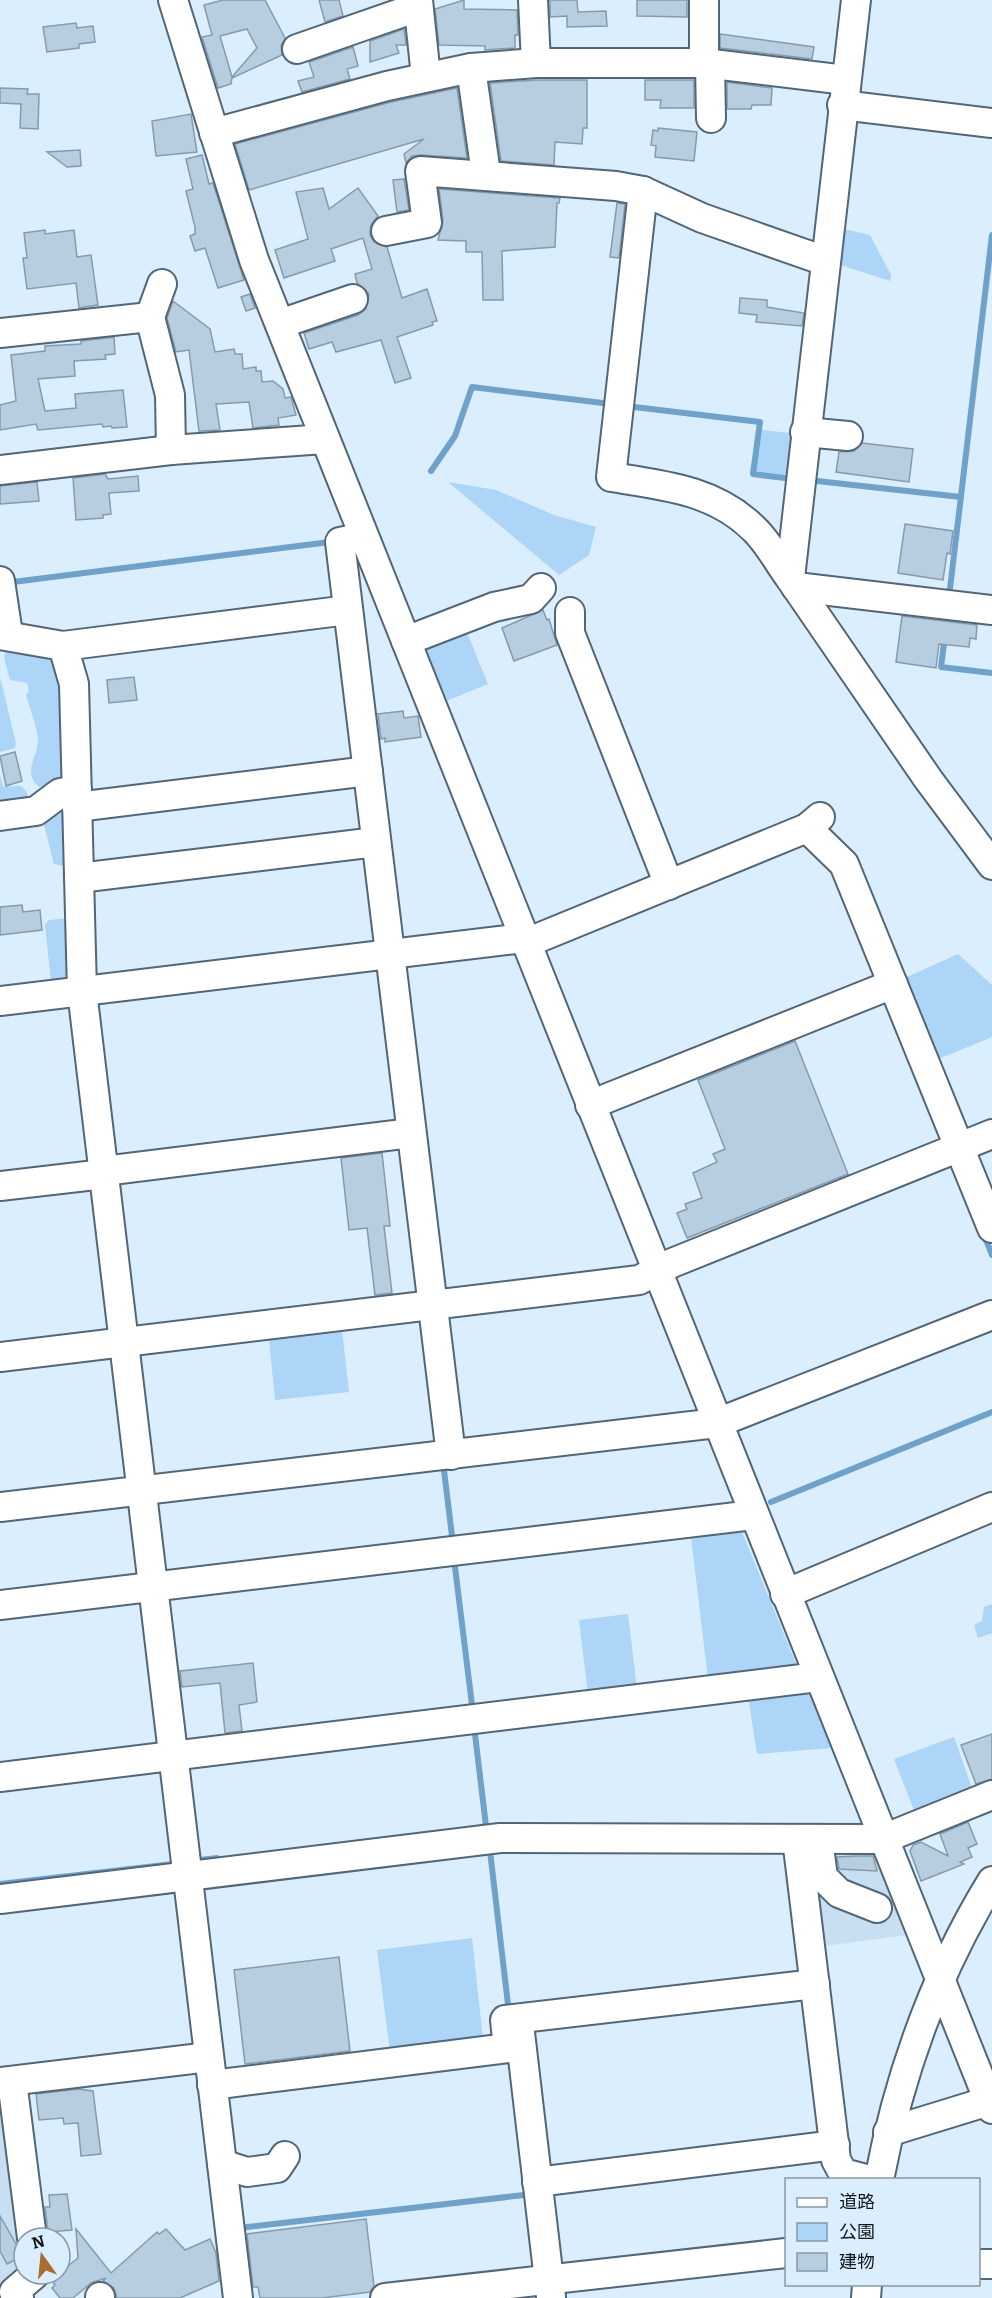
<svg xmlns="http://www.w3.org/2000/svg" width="992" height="2298" viewBox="0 0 992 2298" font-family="Bitter,'Noto Sans JP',serif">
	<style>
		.built { fill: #c8dff2 }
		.green { fill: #add5f7 }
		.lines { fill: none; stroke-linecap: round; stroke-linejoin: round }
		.stream { stroke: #6fa2cb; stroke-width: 6 }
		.building { fill: #b7cee0; stroke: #859bac; stroke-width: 1.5; fill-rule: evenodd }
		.minor-casing { stroke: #526677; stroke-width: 32 }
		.minor { stroke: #fff; stroke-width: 28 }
	</style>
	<rect width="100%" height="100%" fill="#dbeefd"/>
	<g class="built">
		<polygon points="806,1850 871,1850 876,1853 907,1935 818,1947"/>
		<polygon points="0,2098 24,2238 24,2274 12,2298 0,2298"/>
	</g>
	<g class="green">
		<polygon points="835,227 870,235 891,275 890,281 831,262"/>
		<polygon points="762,430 800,434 795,476 756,471"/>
		<polygon points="448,482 496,490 554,515 596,527 589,555 559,575"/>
		<polygon points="464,625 488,684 444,702 423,649"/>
		<path d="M6 651 58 652 69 768C60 780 54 784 39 787 21 771 39 757 38 738 36 724 30 709 26 695L29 691 27 683 10 680 4 657Z"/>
		<polygon points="0,677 16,743 15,748 0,752"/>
		<polygon points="0,775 3,787 21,786 26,791 31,805 0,813"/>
		<polygon points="69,800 66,867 54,864 41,814"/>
		<polygon points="68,918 72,972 65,981 51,982 45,925 49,920"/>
		<polygon points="958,954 992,985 992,1037 931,1062 898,981"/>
		<polygon points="341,1321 349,1392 275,1400 268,1330"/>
		<polygon points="738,1522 799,1671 709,1688 690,1528"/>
		<polygon points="992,1604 992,1633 978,1638 974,1625 982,1621 984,1607"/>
		<polygon points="628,1614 638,1697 589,1703 579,1620"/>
		<polygon points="809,1685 833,1748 757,1754 747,1690"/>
		<polygon points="954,1737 973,1791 915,1813 894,1759"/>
		<polygon points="472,1938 484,2048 391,2060 377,1950"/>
	</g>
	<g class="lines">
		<g class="stream">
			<polyline points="626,406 760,422 753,474 793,479"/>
			<polyline points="431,471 455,436 472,387 611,404"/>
			<polyline points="808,480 961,497"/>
			<polyline points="13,582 330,542 331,546"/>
			<polyline points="949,597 992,235"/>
			<polyline points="948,612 941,667 992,673"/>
			<polyline points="984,1235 992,1255"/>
			<polyline points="443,1462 453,1544"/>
			<polyline points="771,1502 992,1412"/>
			<polyline points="454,1559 473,1713"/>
			<polyline points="474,1726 486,1826 481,1827"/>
			<polyline points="490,1851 509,2013"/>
			<polyline points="200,1860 217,1858"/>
			<polyline points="0,1884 173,1864"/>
			<polyline points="238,2228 524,2195"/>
		</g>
	</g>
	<g class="building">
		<path d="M223 0H265L285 38 281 46 282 55 232 78 231 84 218 88 202 37 212 35 204 5ZM247 29 257 48 232 77 220 36Z"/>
		<polygon points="319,0 339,0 343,16 325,22"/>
		<polygon points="464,0 464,9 517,10 518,35 515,35 515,48 485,50 485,46 439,45 435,9"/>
		<polygon points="550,0 577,0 578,12 606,11 607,26 567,27 567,16 550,17"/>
		<polygon points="637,0 687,0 687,17 637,16"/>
		<polygon points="76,23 77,28 93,26 95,42 79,44 79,48 47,52 43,27"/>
		<polygon points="404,29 406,45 396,45 399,53 370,62 370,41"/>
		<polygon points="720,34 814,47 812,59 720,48"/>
		<polygon points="353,47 358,66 347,69 350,79 302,92 298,81 314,77 309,62"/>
		<polygon points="537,80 587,80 587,128 583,128 582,144 555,142 554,165 501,161 490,83"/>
		<polygon points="645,80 694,80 694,108 660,108 661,100 645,100"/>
		<polygon points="727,82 772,88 771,105 752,105 751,109 727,109"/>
		<polygon points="0,88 28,89 27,94 39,94 38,129 20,128 21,104 0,103"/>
		<polygon points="457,88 467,158 421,155 412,156 406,163 404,154 424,139 249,190 235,144 391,102"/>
		<polygon points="191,114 197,152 156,156 152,121"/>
		<polygon points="658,128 697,132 694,161 655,157 656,146 651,145 653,130 658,131"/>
		<polygon points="80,150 81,166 67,167 47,152"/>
		<polygon points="202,155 209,184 213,183 244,280 218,288 205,248 195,251 190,236 195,234 195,227 186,191 193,189 186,159"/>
		<polygon points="404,179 409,210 397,212 393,180"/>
		<polygon points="323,188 329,209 358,188 378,216 371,225 370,235 374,242 387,247 402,298 427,289 437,321 432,322 433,325 397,337 411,378 395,383 381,340 336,352 332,342 309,349 304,333 358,315 366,309 369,294 357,283 355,274 372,269 363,238 331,249 335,261 284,278 275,250 308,239 296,192"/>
		<polygon points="439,189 560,198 559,203 557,203 555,247 502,251 503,300 483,300 482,252 466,252 466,241 438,240 443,221"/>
		<polygon points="617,203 625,204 619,258 610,257"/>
		<polygon points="45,230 45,234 74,230 77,257 91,255 98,305 79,308 76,283 27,289 23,258 27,258 24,233"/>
		<polygon points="250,294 255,308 246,311 241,297"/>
		<polygon points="740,298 767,300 767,307 804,313 802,326 756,322 757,315 739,313"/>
		<polygon points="173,301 210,329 215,352 234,349 235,354 242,354 243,369 256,367 256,371 261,371 262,382 273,381 283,389 285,398 291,397 296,415 278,418 279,425 253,428 249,402 216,404 220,430 199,431 189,350 176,352 167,318"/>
		<polygon points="114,337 115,354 105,355 106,359 74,361 75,376 38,379 45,411 76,408 75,394 123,390 127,427 112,428 111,426 103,427 102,424 38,430 36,424 0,430 0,405 16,401 11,355 45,351 45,346 81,344 81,341"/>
		<polygon points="862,443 913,449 909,482 836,472 839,452 854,451"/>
		<polygon points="105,474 108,479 138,476 139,491 109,493 111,514 103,515 103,518 76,520 73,478"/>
		<polygon points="37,482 39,501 0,504 0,486"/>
		<polygon points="905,524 953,531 950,554 947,553 943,580 898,573"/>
		<polygon points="543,610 547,620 549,619 557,645 514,661 502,628"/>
		<polygon points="902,616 977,625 976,639 970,638 969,647 939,644 936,668 896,662"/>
		<polygon points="134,677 137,700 109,703 107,680"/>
		<polygon points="403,711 404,718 418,716 421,737 385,742 385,738 381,739 378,714"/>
		<polygon points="15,752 22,781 6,786 0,756"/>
		<polygon points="22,905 23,912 40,910 42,930 0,935 0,907"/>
		<polygon points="795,1041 848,1174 687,1238 677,1213 687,1209 685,1204 702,1198 693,1173 717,1162 713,1154 725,1149 698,1080"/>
		<polygon points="382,1153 390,1226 384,1226 392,1293 375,1295 367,1228 349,1230 341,1158"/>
		<polygon points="253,1663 257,1702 239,1705 242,1731 225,1733 220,1683 182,1687 180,1671"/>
		<polygon points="992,1734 992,1779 976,1784 961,1745"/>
		<polygon points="968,1822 977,1844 968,1848 972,1857 960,1862 964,1864 921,1881 910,1851 913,1845 921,1842 948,1856 940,1834"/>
		<polygon points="856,1856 873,1856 877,1871 839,1869 837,1857"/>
		<polygon points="339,1957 350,2051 245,2064 234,1970"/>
		<polygon points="79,2089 93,2091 101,2154 81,2156 78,2123 64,2124 63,2118 39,2120 36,2094"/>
		<polygon points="67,2194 72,2230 48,2232 45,2207 50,2207 49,2195"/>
		<polygon points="0,2216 23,2256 7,2264 0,2251"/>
		<polygon points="366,2219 374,2286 370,2292 322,2298 260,2298 258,2287 253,2287 247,2234"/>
		<polygon points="76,2229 111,2273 157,2232 159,2234 166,2229 185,2250 210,2239 216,2253 219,2281 180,2298 117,2298 114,2288 103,2281 106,2278 91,2283 73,2298 60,2298 52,2288 55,2285 51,2279 78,2258"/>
	</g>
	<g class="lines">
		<g class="minor-casing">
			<g id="minor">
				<polyline points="173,0 254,260 992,2109"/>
				<polyline points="418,0 426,77"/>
				<polyline points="533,0 536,63"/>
				<polyline points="856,0 790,578 928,779 992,865"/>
				<polyline points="297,49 418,7"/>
				<polyline points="704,63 704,0"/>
				<polyline points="710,64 711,118"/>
				<polyline points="471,68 486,174"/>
				<polyline points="842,105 992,123"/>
				<polyline points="214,133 387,86 471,68 536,63 704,63 846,80"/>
				<path d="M643 191 611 477C663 485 715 490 754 529 768 542 778 562 790 578"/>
				<polyline points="386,231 427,223 420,171 616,186 643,191 702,218 825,261"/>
				<polyline points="150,317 170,395 171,450"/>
				<polyline points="280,324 353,299"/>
				<polyline points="0,333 150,317 162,284"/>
				<polyline points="805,432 848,436"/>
				<polyline points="0,470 171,450 325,439"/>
				<polyline points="364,537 340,542 451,1455"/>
				<polyline points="0,581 8,634"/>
				<polyline points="796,587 992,610"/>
				<polyline points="570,612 570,633 669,885"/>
				<polyline points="0,635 63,646 74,684 82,991 238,2298"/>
				<polyline points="406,641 494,607 531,599 541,588"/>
				<polyline points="63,646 348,610"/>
				<polyline points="77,807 368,771"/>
				<polyline points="0,816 36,811 60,793 77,790"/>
				<polyline points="807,828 844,864 992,1228"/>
				<polyline points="79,878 376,842"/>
				<polyline points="526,943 807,828 820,817"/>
				<polyline points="0,1001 524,938"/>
				<polyline points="590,1105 893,984"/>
				<polyline points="104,1171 411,1133"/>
				<polyline points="0,1186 104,1174"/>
				<polyline points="0,1357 639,1280 672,1263 992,1134"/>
				<polyline points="0,1507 717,1423 992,1315"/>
				<polyline points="785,1594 992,1507"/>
				<polyline points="0,1605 753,1515"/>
				<polyline points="0,1777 818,1677"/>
				<polyline points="797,1839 836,2160 843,2173 870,2180"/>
				<polyline points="818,1839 823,1877 839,1893 877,1908"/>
				<polyline points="0,1899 500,1838 883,1839 992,1795"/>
				<polyline points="519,2024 551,2297"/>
				<polyline points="12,2081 32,2238"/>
				<polyline points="0,2082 209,2057"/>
				<polyline points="212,2085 508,2048 505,2020 815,1984"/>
				<polyline points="888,2132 989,2101"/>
				<polyline points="222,2164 247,2172 277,2168 285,2156"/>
				<path d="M879 2180C899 2075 936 1972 992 1881"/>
				<polyline points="537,2182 835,2145"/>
				<polyline points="978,2264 992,2264"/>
				<polyline points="100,2297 100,2298"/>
				<polyline points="19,2298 14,2292 35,2274"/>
				<polyline points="385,2298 786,2253"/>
				<polyline points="866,2298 867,2284"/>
			</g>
		</g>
		<use href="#minor" class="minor"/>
	</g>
	<rect x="785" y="2178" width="195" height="108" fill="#dbeefd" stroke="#8998a3" stroke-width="1.5"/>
	<rect x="797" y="2198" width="30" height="9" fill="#ffffff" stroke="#8998a3" stroke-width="1.5"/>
	<text x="839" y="2208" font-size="18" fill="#0f171d">道路</text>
	<rect x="797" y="2223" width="30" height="18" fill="#add5f7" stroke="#8998a3" stroke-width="1.5"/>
	<text x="839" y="2238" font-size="18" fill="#0f171d">公園</text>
	<rect x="797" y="2253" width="30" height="18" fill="#b7cee0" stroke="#8998a3" stroke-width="1.5"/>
	<text x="839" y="2268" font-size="18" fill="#0f171d">建物</text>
	<g transform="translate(42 2256) rotate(345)"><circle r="28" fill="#dbeefd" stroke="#8998a3" stroke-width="1.5"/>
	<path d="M0-4.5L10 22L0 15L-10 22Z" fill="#a86c2e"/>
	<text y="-9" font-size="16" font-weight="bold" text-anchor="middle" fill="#0f171d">N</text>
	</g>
</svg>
